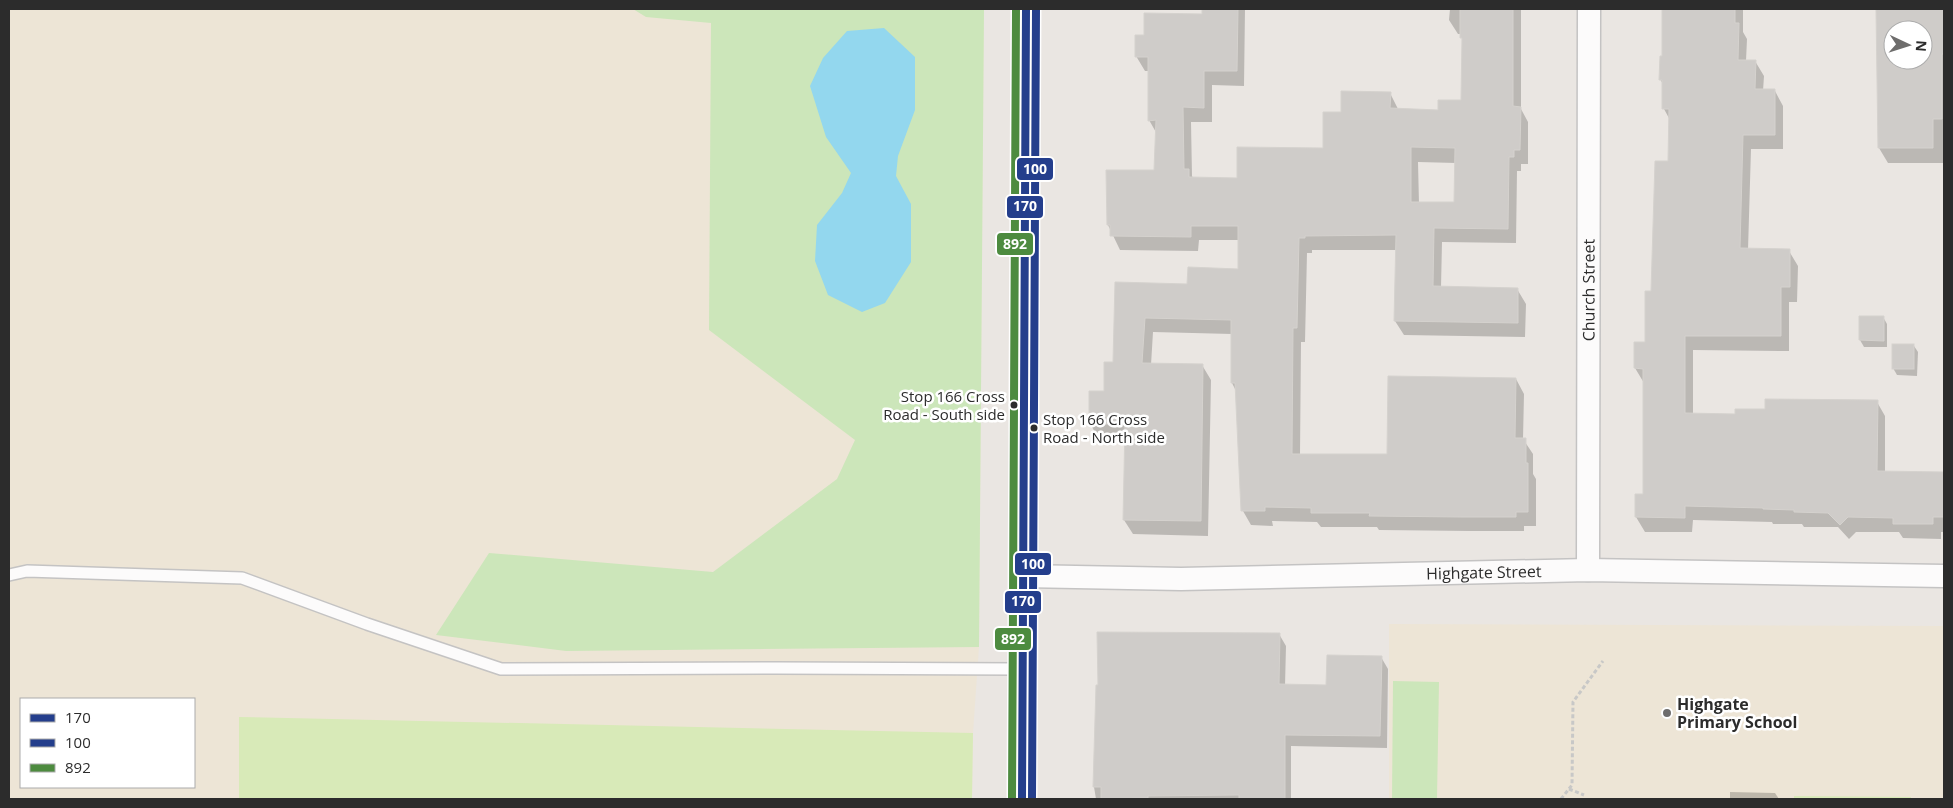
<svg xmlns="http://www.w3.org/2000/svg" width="1953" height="808" viewBox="0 0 1953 808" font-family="'Open Sans',sans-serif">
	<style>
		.education { fill: #ede5d6; fill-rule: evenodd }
		.green { fill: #cce6ba }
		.pitch { fill: #d8eab8 }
		.water { fill: #93d7ee }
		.shadow { fill: #0003; fill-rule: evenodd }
		.building { fill: #cfccc9; stroke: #d5d2ce; fill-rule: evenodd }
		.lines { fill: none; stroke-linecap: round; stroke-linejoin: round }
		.service-casing { stroke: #c4c3c3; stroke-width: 14 }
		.minor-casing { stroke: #c4c3c3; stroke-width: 25 }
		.trunk-casing { stroke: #c6c4c2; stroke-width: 30 }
		.path { stroke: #c8c8c7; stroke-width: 3; stroke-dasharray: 4 2.5; stroke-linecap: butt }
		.service { stroke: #fcfbfb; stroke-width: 11 }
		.minor { stroke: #fcfbfb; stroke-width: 22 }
		.trunk { stroke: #e8e0d4; stroke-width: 28 }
		.bus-1-casing { stroke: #fff; stroke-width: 11 }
		.bus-2-casing { stroke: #fff; stroke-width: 11 }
		.bus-3-casing { stroke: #fff; stroke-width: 11 }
		.bus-1 { stroke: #243e8c; stroke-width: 8 }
		.bus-2 { stroke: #243e8c; stroke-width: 8 }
		.bus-3 { stroke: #4d8b3f; stroke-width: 8 }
		.bus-dot { fill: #2c2c2c; stroke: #fff; stroke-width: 2 }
		.poi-dot { fill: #6e6d6c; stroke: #fff; stroke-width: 2 }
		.labels { text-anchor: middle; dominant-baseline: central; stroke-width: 5; stroke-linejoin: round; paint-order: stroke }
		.bus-label { font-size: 15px; fill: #2c2c2c; stroke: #fff; text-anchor: end }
		.street-label { font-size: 16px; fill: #2c2c2c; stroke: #fff }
		.poi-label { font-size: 16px; font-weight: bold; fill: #2c2c2c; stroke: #fff; text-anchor: start }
		.line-badge { stroke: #fff; stroke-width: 2 }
		.badge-label { font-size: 14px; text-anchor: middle; font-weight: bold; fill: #fff }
	</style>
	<rect width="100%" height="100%" fill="#eae6e2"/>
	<g class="education">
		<path d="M9 9H984L979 647 973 733 972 799H9ZM21 699H194V787H21Z"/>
		<polygon points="1389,624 1944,626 1944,799 1389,799"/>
	</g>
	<g class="green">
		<polygon points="633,9 984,9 979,647 566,651 436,635 489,553 713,572 837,479 855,440 709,330 711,23 646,17"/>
		<polygon points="1393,681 1439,682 1437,799 1392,799"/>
	</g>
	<g class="pitch">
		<polygon points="239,717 973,733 972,799 239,799"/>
		<polygon points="1794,796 1911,797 1911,799 1794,799"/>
	</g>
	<polygon class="water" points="884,28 915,57 915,110 898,156 896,176 911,204 911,262 885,303 862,312 828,295 815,261 817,225 842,193 851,173 826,137 810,86 823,58 847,31"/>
	<g class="shadow">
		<path d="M1203 9H1245L1244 86 1212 85V122H1191L1192 176 1193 178 1239 179 1324 149 1342 114 1390 93 1398 109 1439 111 1463 101V40L1462 34H1458L1449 20 1450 9H1521V109L1528 122V164H1521V171H1517L1516 243 1442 242 1441 288 1517 289 1526 304 1525 337 1404 335 1395 321 1397 250H1312V253H1307L1305 342H1301L1300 455H1388L1516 379 1524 394 1523 439 1533 454V474L1536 479V526H1524V531H1470L1379 530 1377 527H1321L1317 522 1272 521 1273 526 1251 525 1243 511 1236 391 1232 383V334L1153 332 1151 365H1202L1211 380 1208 536 1133 534 1124 520 1126 438H1098L1090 423 1105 393 1114 364 1117 284 1188 285 1239 270V240H1199L1198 251 1120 250 1108 225 1107 171H1156L1157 134 1149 120V71H1145L1136 56 1146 37 1203 15ZM1418 162 1456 163V204H1419Z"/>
		<polygon points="1663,9 1743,9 1743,32 1747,39 1746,61 1755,61 1764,76 1763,91 1775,91 1783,106 1783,149 1751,149 1748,250 1789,251 1798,266 1797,302 1789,302 1789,351 1693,350 1693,414 1736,415 1766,410 1877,402 1885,416 1885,472 1944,473 1944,532 1941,532 1941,539 1903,538 1899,532 1856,532 1849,539 1838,527 1804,527 1802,524 1773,524 1772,522 1693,520 1692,532 1645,532 1636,517 1644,495 1644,383 1635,368 1646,343 1669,162 1670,120 1664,109 1664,86 1660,79 1663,57"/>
		<path d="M1878 9H1944V163H1888L1879 148ZM1893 30H1923V60H1893Z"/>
		<polygon points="1860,317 1883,317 1887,324 1887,347 1864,347 1860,340"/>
		<polygon points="1914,346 1918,352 1917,376 1897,375 1893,368"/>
		<polygon points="1279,634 1286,646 1285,686 1327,687 1381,657 1388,669 1387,748 1291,746 1291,799 1096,799 1094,787"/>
		<polygon points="1730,792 1775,793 1779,799 1730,799"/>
	</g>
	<g class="building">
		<path d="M1202 9H1238L1237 71H1204V108L1183 107 1184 169H1189V177L1237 178V147L1323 148V112H1341V91L1391 92 1390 108 1438 110V100H1461L1462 38H1460V9H1513V106L1521 107 1520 150H1514V157H1509L1508 229 1434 228 1433 286 1518 288V323L1394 321 1396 235 1305 236V238H1299L1297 328H1293L1292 454H1387L1388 376 1516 378 1515 438H1526V463H1528V512H1516V517H1461L1369 516 1370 513H1311V508L1265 507V511H1241L1235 383H1231V320L1145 318 1142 363 1203 364 1201 521 1123 520 1125 424H1089V391H1104V362H1113L1115 282 1187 284 1188 267 1238 269V226H1191V237L1110 236V225H1107L1106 170H1154L1156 120 1148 121V57H1135V35H1144V13L1202 14ZM1411 147 1455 148 1454 202H1411Z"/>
		<polygon points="1662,9 1735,9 1735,23 1739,23 1738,60 1756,60 1755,89 1775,89 1775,135 1743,135 1740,248 1790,249 1790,287 1781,287 1781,336 1685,336 1685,413 1735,414 1735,409 1765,409 1765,399 1878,400 1877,471 1944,472 1944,517 1933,517 1933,524 1893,524 1893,518 1848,517 1840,525 1828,513 1794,512 1794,510 1763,509 1763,508 1685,506 1685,518 1635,517 1635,494 1643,494 1643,369 1634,368 1634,342 1645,342 1645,291 1651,291 1655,161 1668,161 1669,109 1662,109 1662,80 1659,80 1660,56 1662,56"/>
		<path d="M1876 9H1944V54H1942V119H1933V148H1878ZM1893 30H1923V60H1893Z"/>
		<polygon points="1859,316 1884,316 1884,341 1859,340"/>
		<rect x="1892" y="344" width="22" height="25"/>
		<polygon points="1097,632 1280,633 1279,684 1326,685 1327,655 1382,656 1380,736 1285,735 1285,799 1239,799 1239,795 1148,796 1148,798 1101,799 1101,787 1093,787 1096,685 1098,685"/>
	</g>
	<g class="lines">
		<g class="service-casing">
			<polyline id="service" points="9,575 27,571 242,578 367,624 501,669 777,668 1023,669"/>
		</g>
		<g class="minor-casing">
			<g id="minor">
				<path id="s1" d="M1588 570 1589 9"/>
				<path id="s2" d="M1023 576 1181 579 1588 570 1944 576"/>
			</g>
		</g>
		<g class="trunk-casing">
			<polyline id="trunk" points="1022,799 1026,9"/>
		</g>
		<g class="path">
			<polyline points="1569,789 1584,795"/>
			<polyline points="1561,799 1572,785 1573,702 1603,661"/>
		</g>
		<use href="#service" class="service"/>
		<use href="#minor" class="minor"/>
		<use href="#trunk" class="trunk"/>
		<g class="bus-1-casing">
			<polyline id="bus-1" points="1022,799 1026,9"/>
		</g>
		<g class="bus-2-casing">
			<polyline id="bus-2" points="1032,799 1036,9"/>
		</g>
		<g class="bus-3-casing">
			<polyline id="bus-3" points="1012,799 1016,9"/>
		</g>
		<use href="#bus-1" class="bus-1"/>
		<use href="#bus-2" class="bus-2"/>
		<use href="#bus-3" class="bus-3"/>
	</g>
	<g class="bus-dot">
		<circle cx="1014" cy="405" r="4.5"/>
		<circle cx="1034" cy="428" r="4.5"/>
	</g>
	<circle class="poi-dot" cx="1667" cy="713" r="5"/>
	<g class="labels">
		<g class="bus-label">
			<text x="1005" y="396">Stop 166 Cross<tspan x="1005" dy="18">Road - South side</tspan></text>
			<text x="1043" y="419" text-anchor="start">Stop 166 Cross<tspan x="1043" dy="18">Road - North side</tspan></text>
		</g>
		<g class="street-label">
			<text stroke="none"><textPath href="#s1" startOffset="280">Church Street</textPath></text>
			<text stroke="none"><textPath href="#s2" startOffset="461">Highgate Street</textPath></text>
		</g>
		<g class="poi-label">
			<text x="1677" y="704">Highgate<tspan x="1677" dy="18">Primary School</tspan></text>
		</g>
	</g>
	<g class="line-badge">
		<rect x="1016" y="157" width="38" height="24" rx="5" fill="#243e8c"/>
		<rect x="1006" y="195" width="38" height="24" rx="5" fill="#243e8c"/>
		<rect x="996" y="232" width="38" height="24" rx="5" fill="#4d8b3f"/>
		<rect x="1014" y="552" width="38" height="24" rx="5" fill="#243e8c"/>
		<rect x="1004" y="590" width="38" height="24" rx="5" fill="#243e8c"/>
		<rect x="994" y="627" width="38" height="24" rx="5" fill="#4d8b3f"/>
	</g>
	<g class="badge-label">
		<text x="1035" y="174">100</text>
		<text x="1025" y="211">170</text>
		<text x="1015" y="249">892</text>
		<text x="1033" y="569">100</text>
		<text x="1023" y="606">170</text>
		<text x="1013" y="644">892</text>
	</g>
	<rect width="1953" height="808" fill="none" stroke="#2c2c2c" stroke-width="20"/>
	<rect x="20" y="698" width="175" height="90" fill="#ffffff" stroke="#ababab"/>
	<rect x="30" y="714" width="25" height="8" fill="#243e8c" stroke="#ababab"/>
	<text x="65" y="723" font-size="15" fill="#2c2c2c">170</text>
	<rect x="30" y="739" width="25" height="8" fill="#243e8c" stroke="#ababab"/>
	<text x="65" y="748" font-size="15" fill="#2c2c2c">100</text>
	<rect x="30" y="764" width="25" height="8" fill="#4d8b3f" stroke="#ababab"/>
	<text x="65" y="773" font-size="15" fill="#2c2c2c">892</text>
	<g transform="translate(1908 45) rotate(94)"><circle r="24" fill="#ffffff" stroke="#ababab"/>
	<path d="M0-4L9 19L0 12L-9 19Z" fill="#6e6d6c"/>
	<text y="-8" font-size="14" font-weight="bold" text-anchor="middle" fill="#2c2c2c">N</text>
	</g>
</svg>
